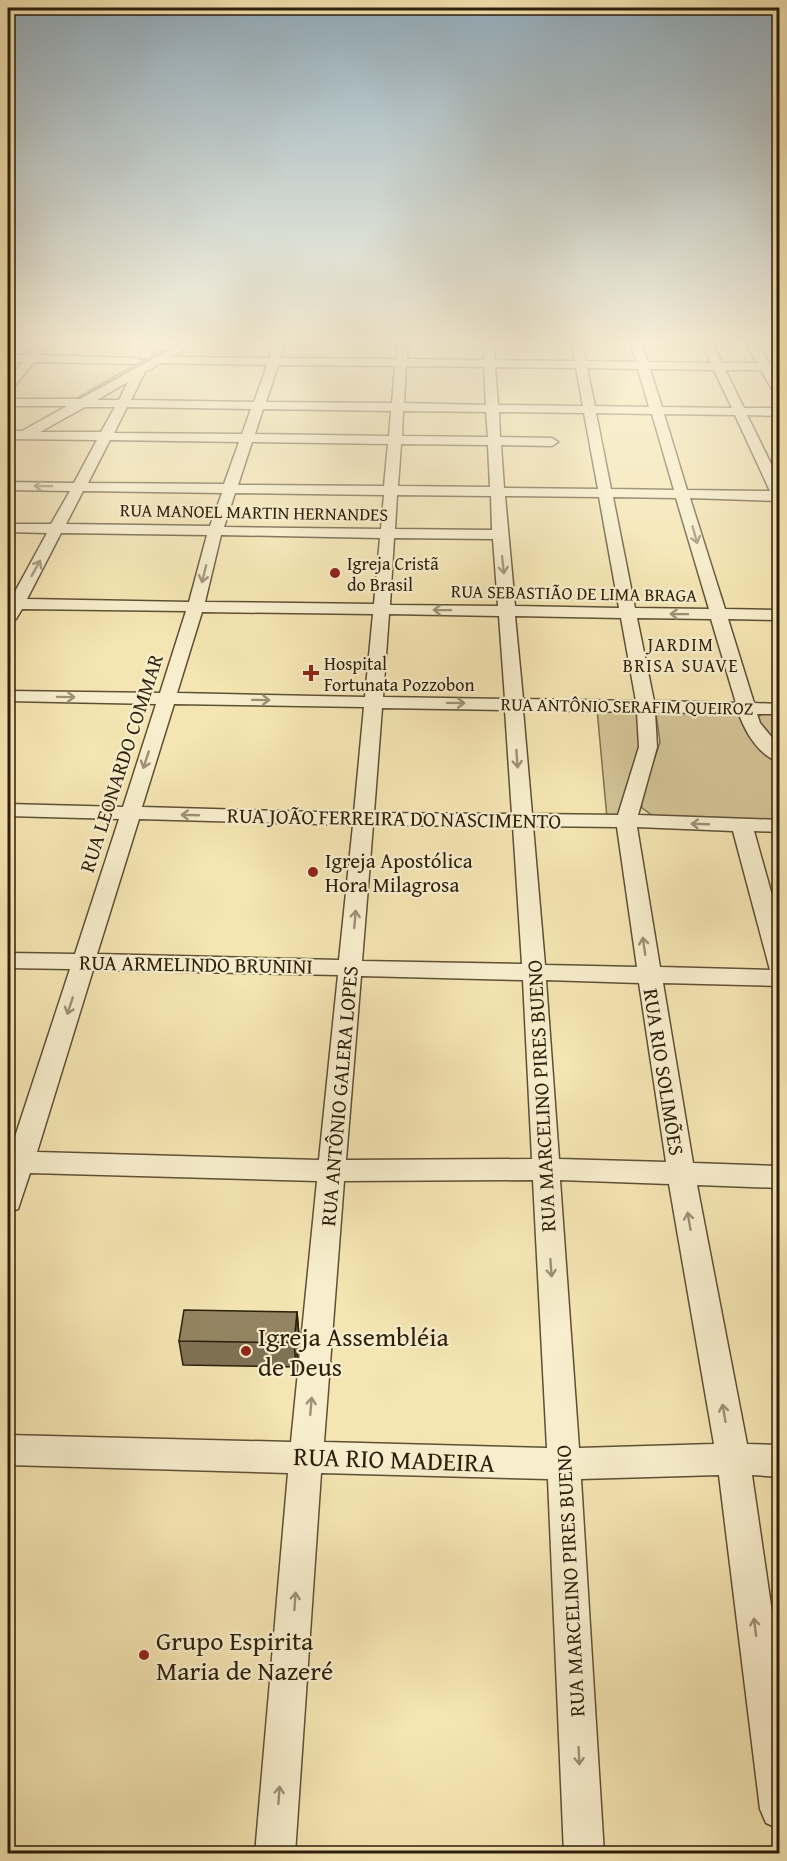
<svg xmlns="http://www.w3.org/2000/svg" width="787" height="1861" viewBox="0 0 787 1861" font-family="'Gentium Book Plus',serif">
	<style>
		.green { fill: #d2c396; stroke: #7f7050; stroke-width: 1.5 }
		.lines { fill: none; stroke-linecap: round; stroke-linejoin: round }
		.minor-casing { stroke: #5e5035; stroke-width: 3 }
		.minor { fill: #f8eecd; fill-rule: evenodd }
		.wall { fill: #7f7254; stroke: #2c1e0b; stroke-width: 1.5 }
		.shaded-wall { fill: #685d45; stroke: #2c1e0b; stroke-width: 1.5 }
		.building { fill: #948562; stroke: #2c1e0b; stroke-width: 1.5 }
		.oneway { stroke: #9c9076 }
		.poi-dot { fill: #8f2418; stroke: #f8eecd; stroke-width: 2 }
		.labels { text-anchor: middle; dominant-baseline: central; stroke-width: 4.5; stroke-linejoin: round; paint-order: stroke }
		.far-street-label { font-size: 18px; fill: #2c1e0b; stroke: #f8eecd }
		.far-poi-label { font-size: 18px; fill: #2c1e0b; stroke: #f8eecd; text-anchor: start }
		.far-neighbourhood-label { font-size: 18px; letter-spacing: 1.5px; fill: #2c1e0b; stroke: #f8eecd }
		.street-label { font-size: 21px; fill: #2c1e0b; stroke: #f8eecd }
		.poi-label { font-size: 21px; fill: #2c1e0b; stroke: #f8eecd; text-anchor: start }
		.near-poi-label { font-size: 26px; fill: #2c1e0b; stroke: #f8eecd; text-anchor: start }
		.near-street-label { font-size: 26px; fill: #2c1e0b; stroke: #f8eecd }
	</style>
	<rect width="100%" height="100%" fill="#f4e5b2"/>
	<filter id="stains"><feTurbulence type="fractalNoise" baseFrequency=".00333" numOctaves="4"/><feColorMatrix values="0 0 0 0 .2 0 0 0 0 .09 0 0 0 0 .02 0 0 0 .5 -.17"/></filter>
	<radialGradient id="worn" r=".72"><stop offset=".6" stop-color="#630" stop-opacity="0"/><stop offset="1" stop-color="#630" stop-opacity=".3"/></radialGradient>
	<g class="green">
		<polygon points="163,351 167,351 85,400 75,399 157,352"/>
		<polygon points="597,709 624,710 637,713 643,741 618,815 607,818"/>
		<polygon points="662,710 732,712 742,716 779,761 779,821 663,818 652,815 642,808 641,800 660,742 656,714"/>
		<polygon points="779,712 779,749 759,724 758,717 764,713"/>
	</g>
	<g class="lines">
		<g class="minor-casing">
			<g id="minor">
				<polygon points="42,339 52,339 40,355 136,358 142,361 136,364 34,362 12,389 8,390 8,380 23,362 8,361 8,355 28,355"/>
				<polygon points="152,339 162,339 149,358 141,358 139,356"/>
				<path d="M189 339H201L172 357 269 358 276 339H286L280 358 396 359 398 339H408L407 359 484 360 483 339H493L495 360 575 361 571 339H581L586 361 636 362 630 339H640L648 362 711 363 700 339H710L722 363H757L744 339H754L769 363 780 364V370H773L780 382V396H776L761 370H725L744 408H780V416L747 415 780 482V501L690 498 725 609 780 610V620L728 619 754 703 780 704V714H757L760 723 780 747V762C760 757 745 732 739 714L655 712 657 747 638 815 780 820V832L754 831 780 924V986L663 983 693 1163 780 1166V1188L697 1185 747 1444 780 1445V1477L752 1475 780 1667V1829L766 1823 760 1809 719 1475 581 1479 604 1854H564L548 1479 321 1473 295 1854H255L288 1473 8 1465V1435L291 1442 317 1181 30 1173 18 1209 8 1212V1152H10L70 969 8 968V953L75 954 119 819 8 816V804L123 807 156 704 8 701V691L160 693 186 611 22 609 16 619 8 620V599H11L47 533 8 532V524H51L70 491 8 490V482L74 483 97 440 8 439V431H22L67 406H8V399H80ZM161 363 267 365 254 402 131 400 145 372ZM278 365 395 366 392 403 266 402ZM406 366 484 367 486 405 404 403ZM495 367 576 368 583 406 498 405ZM587 368 638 369 649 407 595 406ZM650 369 714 370 732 408 662 407ZM128 382 119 400H97ZM85 407H115L101 432H40ZM127 407 251 409 242 434 114 433ZM263 409 391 411 389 436 255 434ZM403 411 486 412 488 437 402 436ZM499 412 584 413 598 489 504 488 501 445 552 446 558 442 552 438 500 437ZM596 413 652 414 674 490 611 489ZM664 414 735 415 770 491 687 490ZM110 440 239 442 224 484 88 483ZM252 442 388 444 384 486 238 485ZM401 444 488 445 490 487 398 486ZM83 491 222 493 210 526 66 524ZM235 493 384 495 381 529 224 527ZM397 495 491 496 492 530 395 529ZM505 496 599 497 619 608 515 606ZM613 497 676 498 709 609 635 608ZM61 533 207 535 189 602 27 599ZM221 535 380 538 374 604 205 602ZM394 538 493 539 498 606 390 605ZM202 612 373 614 365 697 177 693ZM389 614 499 616 505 699 383 697ZM515 616 621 618 636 701 523 699ZM637 618 711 619 736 703 654 701ZM174 704 364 707 354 813 142 807ZM382 708 505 710 512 814 374 813ZM523 710 637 712 639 747 618 815 532 814ZM139 819 353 825 339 960 97 954ZM373 825 513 826 522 964 362 961ZM533 826 617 827 637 967 545 965ZM637 827 733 831 770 970 660 967ZM93 970 338 975 319 1160 37 1152ZM361 976 523 980 532 1159 346 1160ZM546 980 639 983 666 1162 559 1159ZM533 1180 547 1448 324 1442 344 1181ZM560 1180 669 1184 714 1444 579 1448Z"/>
			</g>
		</g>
		<use href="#minor" class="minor"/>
	</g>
	<polygon class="wall" points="297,1312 299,1336 296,1367 183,1365 179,1341"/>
	<polygon class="shaded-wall" points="297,1312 299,1336 296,1367 294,1343"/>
	<polygon class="building" points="184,1310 297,1312 294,1343 179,1341"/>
	<defs><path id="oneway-shaft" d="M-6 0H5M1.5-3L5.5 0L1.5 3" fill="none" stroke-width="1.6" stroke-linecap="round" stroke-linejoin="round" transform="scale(1.5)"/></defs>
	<g class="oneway">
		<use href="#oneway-shaft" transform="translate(43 486) rotate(-179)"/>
		<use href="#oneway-shaft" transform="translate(695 535) rotate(74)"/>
		<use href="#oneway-shaft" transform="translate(503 565) rotate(84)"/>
		<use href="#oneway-shaft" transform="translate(36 568) rotate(-61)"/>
		<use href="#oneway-shaft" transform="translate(204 574) rotate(104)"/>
		<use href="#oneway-shaft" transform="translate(442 610) rotate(-179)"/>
		<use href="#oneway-shaft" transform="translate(679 614) rotate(-179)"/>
		<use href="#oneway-shaft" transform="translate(66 697) rotate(1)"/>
		<use href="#oneway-shaft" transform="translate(261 700) rotate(1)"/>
		<use href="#oneway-shaft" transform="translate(456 703) rotate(1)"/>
		<use href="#oneway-shaft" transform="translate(517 759) rotate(86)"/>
		<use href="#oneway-shaft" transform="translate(146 760) rotate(108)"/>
		<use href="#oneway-shaft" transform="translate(190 815) rotate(-178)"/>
		<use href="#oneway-shaft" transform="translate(700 824) rotate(-178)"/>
		<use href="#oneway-shaft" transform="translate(355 919) rotate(-85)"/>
		<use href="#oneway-shaft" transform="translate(644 946) rotate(-98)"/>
		<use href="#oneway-shaft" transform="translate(70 1006) rotate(108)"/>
		<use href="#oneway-shaft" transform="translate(689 1221) rotate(-100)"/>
		<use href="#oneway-shaft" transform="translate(551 1268) rotate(86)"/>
		<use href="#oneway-shaft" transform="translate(311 1406) rotate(-85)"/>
		<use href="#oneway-shaft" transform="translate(724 1413) rotate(-100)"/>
		<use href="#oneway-shaft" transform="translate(295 1601) rotate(-86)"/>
		<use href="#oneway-shaft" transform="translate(755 1627) rotate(-97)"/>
		<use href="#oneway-shaft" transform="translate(579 1756) rotate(87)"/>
		<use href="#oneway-shaft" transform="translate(279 1795) rotate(-86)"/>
	</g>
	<linearGradient id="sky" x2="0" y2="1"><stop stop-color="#91acbc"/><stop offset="0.57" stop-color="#faf3dc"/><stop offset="1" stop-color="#faf3dc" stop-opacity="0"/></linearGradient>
	<rect width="787" height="599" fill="url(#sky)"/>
	<g class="poi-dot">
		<circle cx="335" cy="573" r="6"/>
		<path d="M308 664h6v6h6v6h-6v6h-6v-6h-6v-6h6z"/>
		<circle cx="313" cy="872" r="6"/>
		<circle cx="246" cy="1351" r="6"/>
		<circle cx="144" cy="1655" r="6"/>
	</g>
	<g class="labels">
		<g class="far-street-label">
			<text transform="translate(254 512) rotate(1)">RUA MANOEL MARTIN HERNANDES</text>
			<text transform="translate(574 593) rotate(1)">RUA SEBASTIÃO DE LIMA BRAGA</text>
			<text transform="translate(627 706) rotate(1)">RUA ANTÔNIO SERAFIM QUEIROZ</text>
		</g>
		<g class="far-poi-label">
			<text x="347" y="563">Igreja Cristã<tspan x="347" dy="21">do Brasil</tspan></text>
			<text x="324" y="663">Hospital<tspan x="324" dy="21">Fortunata Pozzobon</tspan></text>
		</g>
		<g class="far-neighbourhood-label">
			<text x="681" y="644">JARDIM<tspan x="681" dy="21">BRISA SUAVE</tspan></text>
		</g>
		<g class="street-label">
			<text transform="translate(121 763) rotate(-72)">RUA LEONARDO COMMAR</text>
			<text transform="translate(394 818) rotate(1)">RUA JOÃO FERREIRA DO NASCIMENTO</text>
			<text transform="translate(196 964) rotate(1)">RUA ARMELINDO BRUNINI</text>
			<text transform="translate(664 1072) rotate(81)">RUA RIO SOLIMÕES</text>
			<text transform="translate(339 1096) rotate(-85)">RUA ANTÔNIO GALERA LOPES</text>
			<text transform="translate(541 1096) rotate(-93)">RUA MARCELINO PIRES BUENO</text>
			<text transform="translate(570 1581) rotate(-93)">RUA MARCELINO PIRES BUENO</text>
		</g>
		<g class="poi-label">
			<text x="325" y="860">Igreja Apostólica<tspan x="325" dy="24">Hora Milagrosa</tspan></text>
		</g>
		<g class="near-poi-label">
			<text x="258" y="1336">Igreja Assembléia<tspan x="258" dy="30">de Deus</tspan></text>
			<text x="156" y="1640">Grupo Espirita<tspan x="156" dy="30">Maria de Nazeré</tspan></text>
		</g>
		<g class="near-street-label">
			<text transform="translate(394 1459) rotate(2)">RUA RIO MADEIRA</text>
		</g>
	</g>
	<rect width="787" height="1861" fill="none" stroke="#f4e5b2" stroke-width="30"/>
	<rect x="9" y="9" width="769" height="1843" fill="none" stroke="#2c1e0b" stroke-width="3"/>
	<rect x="15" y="15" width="757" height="1831" fill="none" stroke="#2c1e0b" stroke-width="1.5"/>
	<rect width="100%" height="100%" filter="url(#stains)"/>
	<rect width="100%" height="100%" fill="url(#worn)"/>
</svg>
